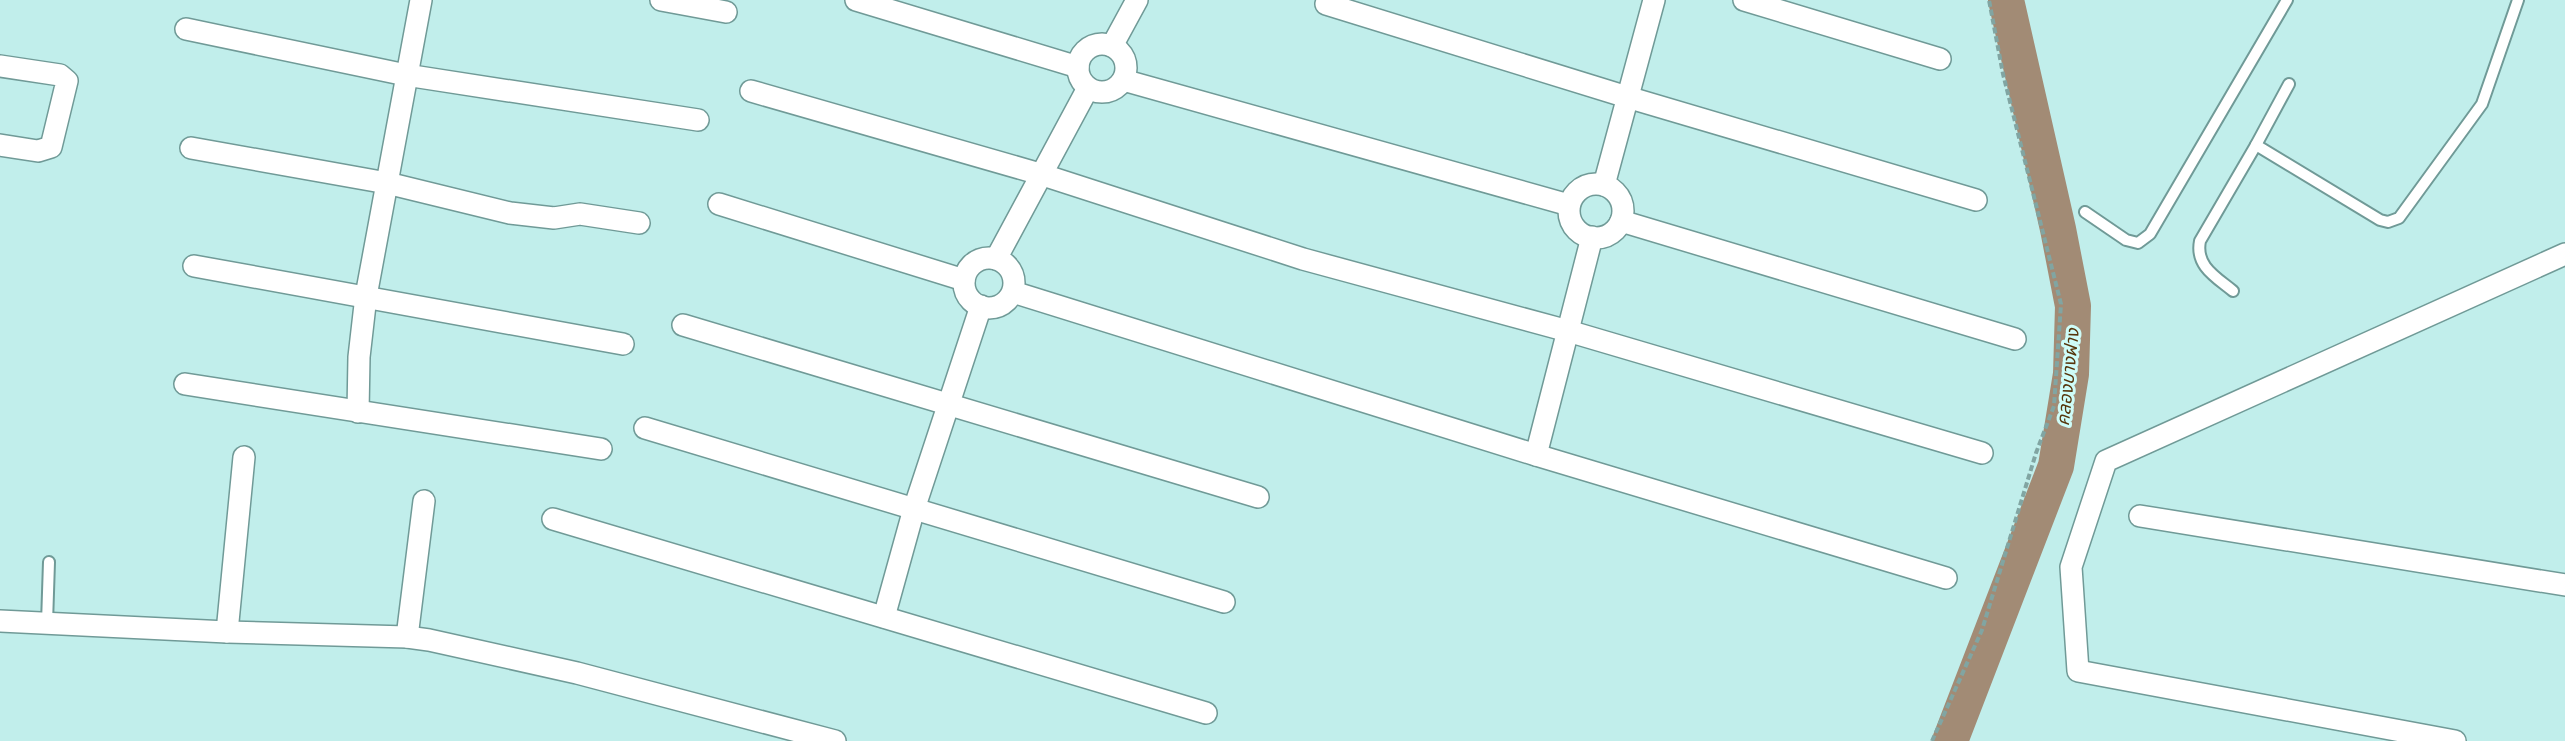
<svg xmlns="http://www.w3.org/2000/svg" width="2565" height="741" viewBox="0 0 2565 741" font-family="Commissioner,'Noto Sans Thai',sans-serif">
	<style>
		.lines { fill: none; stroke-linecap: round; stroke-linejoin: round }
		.river { stroke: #a28b75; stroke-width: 36 }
		.service-casing { stroke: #709a97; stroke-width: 14 }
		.minor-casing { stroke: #709a97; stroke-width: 24 }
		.path { stroke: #81a5a2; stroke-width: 4; stroke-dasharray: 6 3; stroke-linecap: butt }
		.service { stroke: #fff; stroke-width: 10 }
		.minor { stroke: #fff; stroke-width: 21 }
		.labels { text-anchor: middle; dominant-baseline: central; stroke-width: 6; stroke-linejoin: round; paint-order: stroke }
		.water-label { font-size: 18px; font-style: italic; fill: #56350b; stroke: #cefcf8 }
	</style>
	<rect width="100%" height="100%" fill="#c1eeeb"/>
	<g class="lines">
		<polyline class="river" points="1950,741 2056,466 2071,374 2073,306 2058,229 2006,0"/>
		<g class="service-casing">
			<g id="service">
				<polyline points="2289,84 2256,145 2380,220 2388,222 2399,218 2482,104 2518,0"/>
				<polyline points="2085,212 2126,240 2138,243 2150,234 2287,0"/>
				<path d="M2233 291C2216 277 2195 266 2200 241L2256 145"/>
				<polyline points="47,623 49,562"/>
			</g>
		</g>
		<g class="minor-casing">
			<g id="minor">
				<polyline points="661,0 726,12"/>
				<polyline points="856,0 1078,67"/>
				<polyline points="1744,0 1940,59"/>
				<polyline points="1326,4 1627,97 1976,200"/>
				<polyline points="186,29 406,75 698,120"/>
				<circle cx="1102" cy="68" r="24"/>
				<polyline points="1112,46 1137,0"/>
				<polyline points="0,66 60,75 67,81 51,147 38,151 0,145"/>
				<polyline points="1123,80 1569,205"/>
				<polyline points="751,91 1040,174 1303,259 1568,331 1982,453"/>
				<polyline points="191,148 387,183 510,213 554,218 580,214 639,223"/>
				<circle cx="1596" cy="211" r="27"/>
				<polyline points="1604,185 1654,0"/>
				<polyline points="719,204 964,280"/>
				<polyline points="1621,221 2015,339"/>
				<circle cx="989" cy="283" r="25"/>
				<polyline points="996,259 1088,88"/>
				<polyline points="194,266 623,344"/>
				<polyline points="1013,292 1536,455 1946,578"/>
				<polyline points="683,325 1258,497"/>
				<polyline points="185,384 601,449"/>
				<polyline points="358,412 359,357 366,296 421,0"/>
				<polyline points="645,428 1224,602"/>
				<polyline points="1536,455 1592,237"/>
				<polyline points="2140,516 2565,585"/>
				<polyline points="553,519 1206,713"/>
				<polyline points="884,617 914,509 981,306"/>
				<polyline points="0,621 227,632 407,637 429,640 577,673 835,741"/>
				<polyline points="227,632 244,457"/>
				<polyline points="407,637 424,501"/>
				<polyline points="2455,741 2078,671 2071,567 2106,461 2565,254"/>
			</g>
		</g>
		<polyline class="path" points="1932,741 1982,630 2036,453 2054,406 2061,304 2003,74 1989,0"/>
		<use href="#service" class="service"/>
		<use href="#minor" class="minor"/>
	</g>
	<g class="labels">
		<g class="water-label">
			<text transform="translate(2067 377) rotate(-84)">คลองบางฝาง</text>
		</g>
	</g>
</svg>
